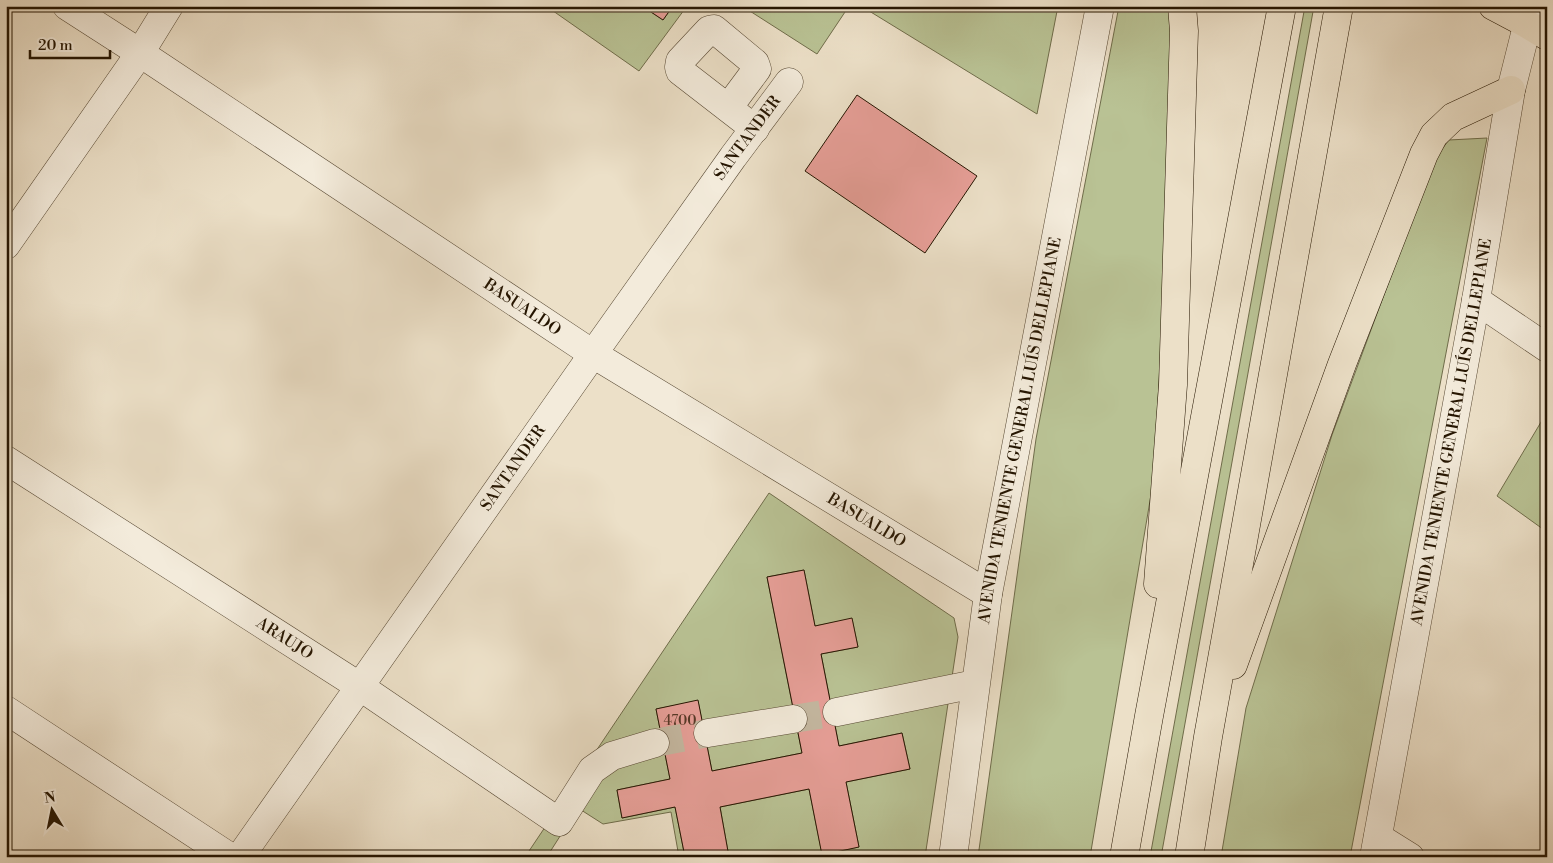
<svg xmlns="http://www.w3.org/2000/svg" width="1553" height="863" viewBox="0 0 1553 863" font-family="'Libre Bodoni',serif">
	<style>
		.green { fill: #b9c294; stroke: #6f6c4a }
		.building { fill: #e79f98; stroke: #251501 }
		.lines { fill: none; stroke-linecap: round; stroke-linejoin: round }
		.minor-tunnel { stroke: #c4b7a0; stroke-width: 28; stroke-dasharray: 28 14; stroke-linecap: butt }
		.minor-casing { stroke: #574833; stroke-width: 29 }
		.major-casing { stroke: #251501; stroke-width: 29 }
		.highway-casing { stroke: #251501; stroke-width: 29 }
		.minor { stroke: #f3ebdb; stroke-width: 28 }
		.major { stroke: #ece0c8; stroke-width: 28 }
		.highway { stroke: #ece0c8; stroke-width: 28 }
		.labels { text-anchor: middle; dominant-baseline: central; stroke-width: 4; stroke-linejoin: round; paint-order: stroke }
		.number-label { font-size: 14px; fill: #563827 }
		.street-label { font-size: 16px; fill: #251501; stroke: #f3ebdb }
	</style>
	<rect width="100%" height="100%" fill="#ece0c8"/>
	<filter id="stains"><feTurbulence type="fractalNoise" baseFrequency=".004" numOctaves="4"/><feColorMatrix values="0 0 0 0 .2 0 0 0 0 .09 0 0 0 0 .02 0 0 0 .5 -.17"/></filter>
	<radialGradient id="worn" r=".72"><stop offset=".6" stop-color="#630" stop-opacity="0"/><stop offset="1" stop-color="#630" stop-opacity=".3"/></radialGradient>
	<g class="green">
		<polygon points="546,6 642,6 663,20 673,6 687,6 639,71"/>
		<polygon points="742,6 849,6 817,54"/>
		<polygon points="861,6 1058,6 1037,114"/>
		<polygon points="1119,6 1172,6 1166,249 1154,477 1090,857 978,857 1036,439"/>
		<polygon points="1305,6 1314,6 1161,857 1150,857"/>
		<polygon points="1487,138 1350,857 1221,857 1246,708 1332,435 1424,187 1435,158 1449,140"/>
		<polygon points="1547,412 1547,532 1497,496"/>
		<polygon points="769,493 954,618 958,637 925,857 729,857 720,807 809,789 822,854 859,847 846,782 910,769 902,733 839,746 821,654 858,647 852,619 815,626 804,570 767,577 802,753 712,771 698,701 656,709 670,779 617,790 622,818 675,807 685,857 679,857 671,812 603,824 578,808 548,855 548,857 525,857"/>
	</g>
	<g class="building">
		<polygon points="642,6 673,6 663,20"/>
		<polygon points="857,95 977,176 925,253 805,171"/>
		<polygon points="804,570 815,626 852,618 858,647 821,654 839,746 902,733 910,769 846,782 859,847 822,855 809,789 720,807 729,857 685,857 675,807 622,818 617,790 670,779 656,709 698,700 712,771 802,753 767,577"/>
	</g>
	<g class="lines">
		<g class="minor-tunnel">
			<polyline points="793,719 837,712"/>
			<polyline points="655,743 708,733"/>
		</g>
		<g class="minor-casing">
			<g id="minor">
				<path id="s1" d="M67 6 140 53 593 354 988 594"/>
				<polyline points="728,108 757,69 755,63 714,29 709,30 680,61 679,67 680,71 755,129"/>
				<polyline points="6,245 140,53 169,6"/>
				<polyline points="1476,300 1547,348"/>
				<path id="s2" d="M6 460 359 686 559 822 592 770 612 756 655 743"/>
				<polyline points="6,710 230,857"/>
				<polyline points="837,712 975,684"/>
				<polyline points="708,733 793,719"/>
				<polyline points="1378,837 1410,857"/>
				<path id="s3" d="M240 857 593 354 733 157 789 82"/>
				<path id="s4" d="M953 857 988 594 1100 6"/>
				<path id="s5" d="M1374 857 1476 300 1511 90 1532 6"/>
			</g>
		</g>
		<g class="major-casing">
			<polyline id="major" points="1493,6 1527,24 1547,36"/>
		</g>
		<g class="highway-casing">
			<g id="highway">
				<polyline points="1158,584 1173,385 1184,31 1182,6"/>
				<polyline points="1233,665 1342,364 1424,154 1434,135 1453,117 1511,90"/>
				<polyline points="1124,857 1149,716 1282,6"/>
				<polyline points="1189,857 1208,737 1339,6"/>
			</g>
		</g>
		<use href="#minor" class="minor"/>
		<use href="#major" class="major"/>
		<use href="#highway" class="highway"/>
	</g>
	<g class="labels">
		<g class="number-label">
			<text x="680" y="721">4700</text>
		</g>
		<g class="street-label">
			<text stroke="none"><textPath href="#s3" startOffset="880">SANTANDER</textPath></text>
			<text stroke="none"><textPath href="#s1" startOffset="546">BASUALDO</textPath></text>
			<text stroke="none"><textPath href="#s4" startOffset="432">AVENIDA TENIENTE GENERAL LUÍS DELLEPIANE</textPath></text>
			<text stroke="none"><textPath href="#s5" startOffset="432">AVENIDA TENIENTE GENERAL LUÍS DELLEPIANE</textPath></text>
			<text stroke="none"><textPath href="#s3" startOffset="475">SANTANDER</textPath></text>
			<text stroke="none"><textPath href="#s1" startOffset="951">BASUALDO</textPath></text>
			<text stroke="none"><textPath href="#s2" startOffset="331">ARAUJO</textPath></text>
		</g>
	</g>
	<rect width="1553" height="863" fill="none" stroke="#ece0c8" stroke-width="25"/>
	<rect x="8" y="8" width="1538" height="848" fill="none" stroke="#251501" stroke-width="2.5"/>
	<rect x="12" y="12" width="1528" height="838" fill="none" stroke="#251501"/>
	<g transform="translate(52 810) rotate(350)" stroke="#f3ebdb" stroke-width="4" paint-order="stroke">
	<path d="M0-4L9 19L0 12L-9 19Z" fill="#251501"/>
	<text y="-8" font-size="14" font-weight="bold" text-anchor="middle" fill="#251501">N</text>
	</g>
	<path d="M30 50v8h80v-8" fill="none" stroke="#251501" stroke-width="2.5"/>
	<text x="38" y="50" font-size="15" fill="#251501" stroke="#f3ebdb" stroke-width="4" paint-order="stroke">20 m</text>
	<rect width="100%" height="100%" filter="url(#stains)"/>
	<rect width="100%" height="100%" fill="url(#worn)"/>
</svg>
